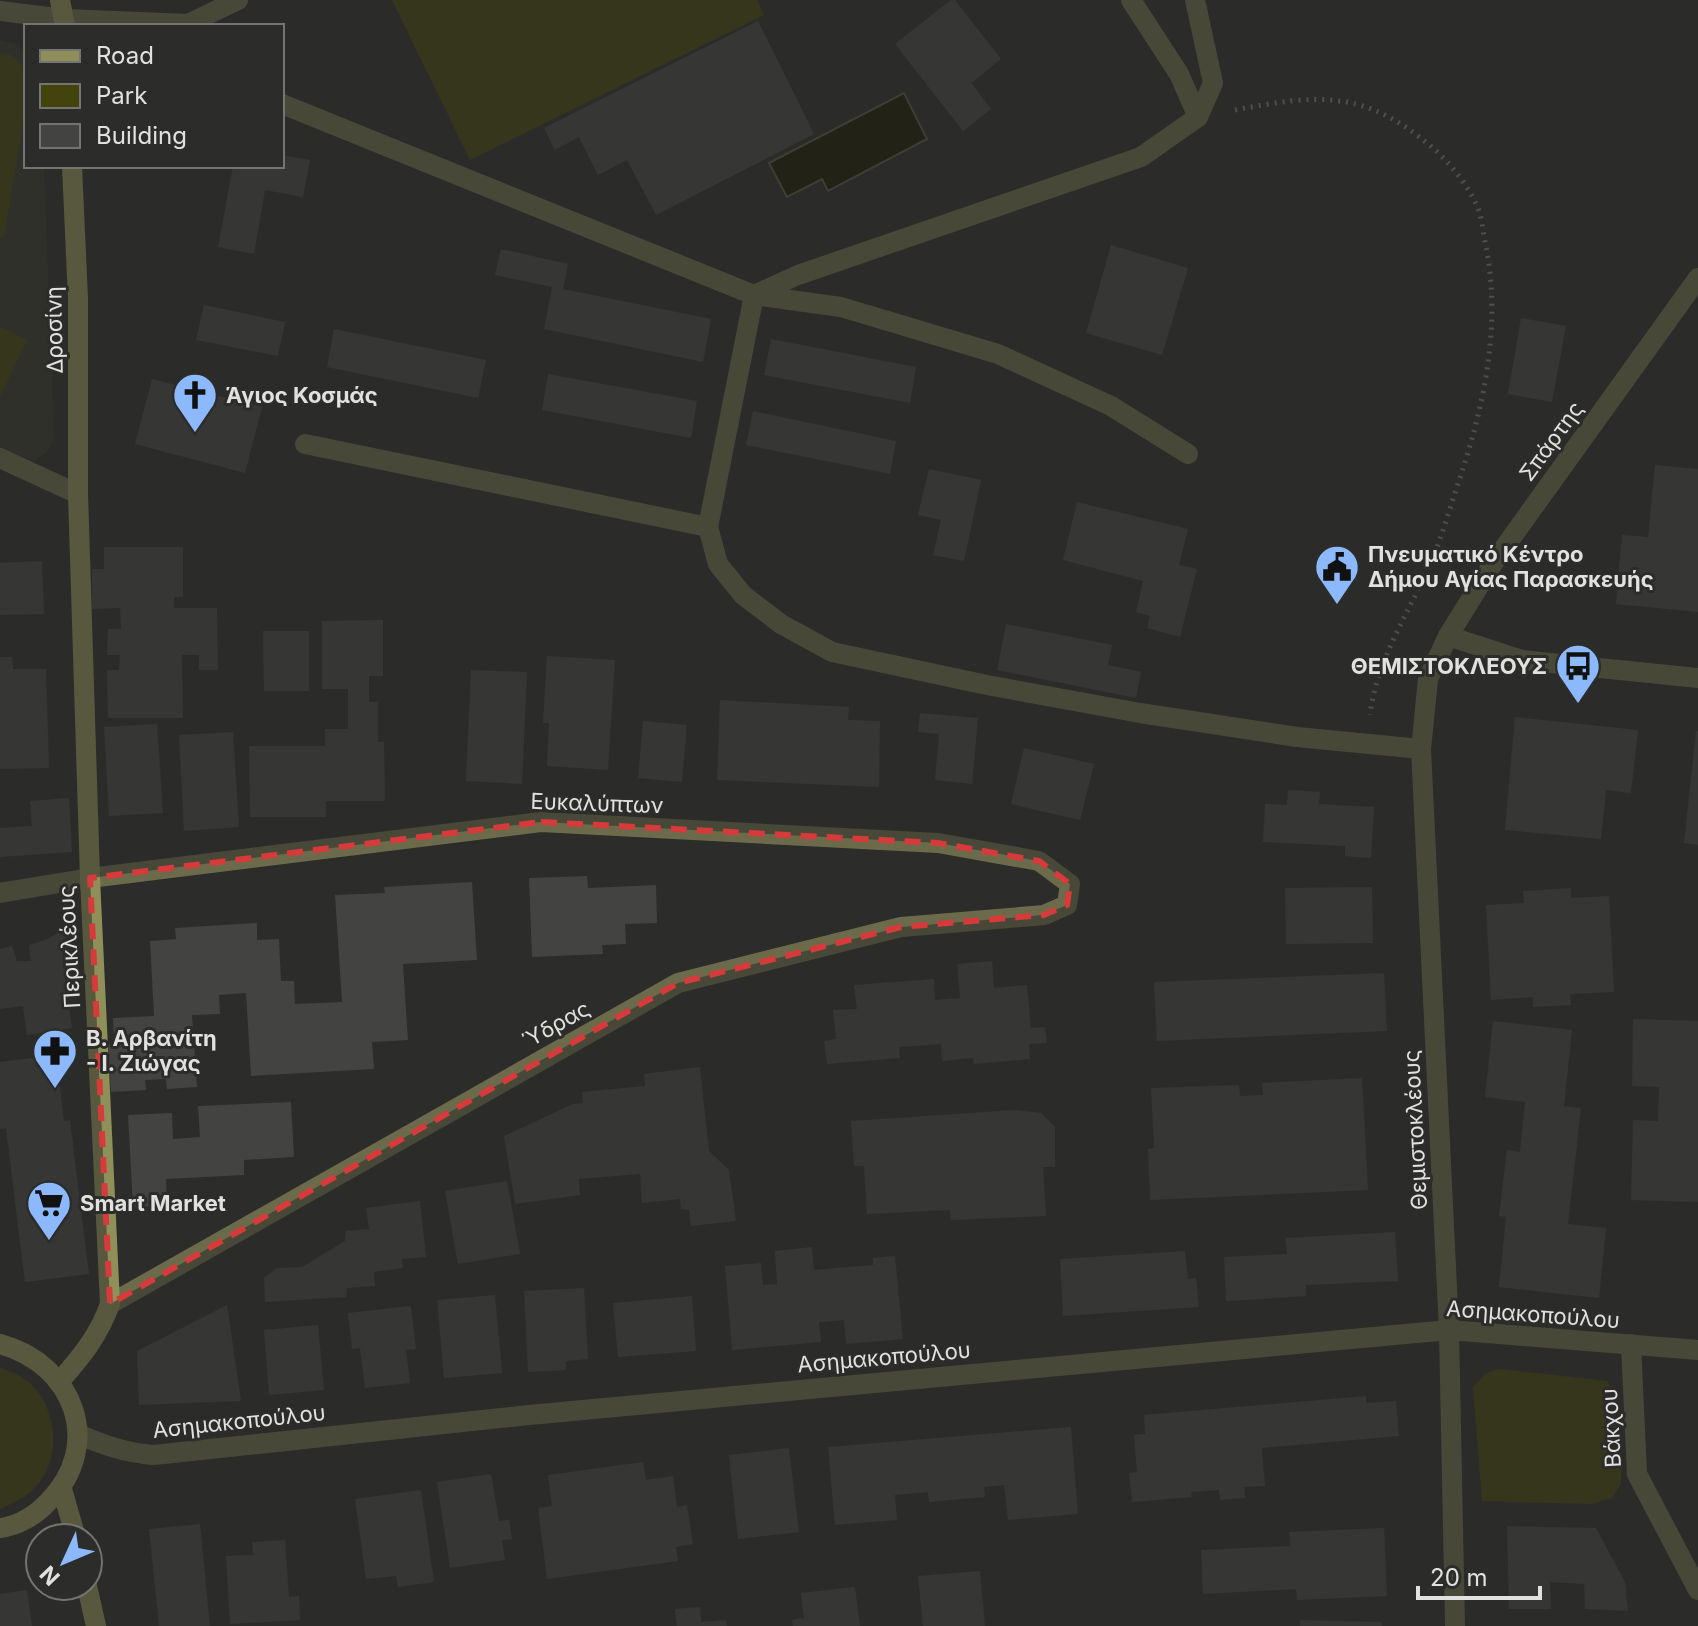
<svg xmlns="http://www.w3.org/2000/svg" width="1698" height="1626" viewBox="0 0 1698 1626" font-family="Inter,sans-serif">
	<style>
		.built { fill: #36362e }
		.green { fill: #44430d }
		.water { fill: #171700; stroke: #545443; stroke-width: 2 }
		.building { fill: #434341 }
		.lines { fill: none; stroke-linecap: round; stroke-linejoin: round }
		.path { stroke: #797977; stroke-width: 5; stroke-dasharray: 2 6; stroke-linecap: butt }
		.lane { stroke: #6b6b4b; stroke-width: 20 }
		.street { stroke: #6b6b4b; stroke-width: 20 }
		.secondary { stroke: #8f8f5a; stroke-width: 20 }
		.marked { fill: none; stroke: #d73a3a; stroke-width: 6; stroke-dasharray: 16 10; stroke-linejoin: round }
		.labels { text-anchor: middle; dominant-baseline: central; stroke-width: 6; stroke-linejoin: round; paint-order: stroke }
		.street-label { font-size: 22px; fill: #e1e1df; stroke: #2c2c2a }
		.poi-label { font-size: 22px; font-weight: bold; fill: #e1e1df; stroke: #2c2c2a; text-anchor: start }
	</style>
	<rect width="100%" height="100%" fill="#2c2c2a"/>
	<polygon class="built" points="0,40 16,44 26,54 26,166 44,166 54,438 47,452 34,460 0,450"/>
	<g class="green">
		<polygon points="392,0 757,0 764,15 470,160"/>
		<polygon points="0,53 11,55 26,68 26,104 4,237 0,237"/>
		<polygon points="0,327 27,340 0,397"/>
		<path d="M0 1368C7 1371 17 1373 23 1378 60 1403 65 1466 28 1494 20 1500 9 1505 0 1509Z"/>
		<polygon points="1498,1369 1607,1381 1617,1399 1621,1444 1621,1484 1612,1498 1591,1504 1482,1501 1473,1387 1485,1374"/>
	</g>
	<polygon class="water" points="904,93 927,139 828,191 822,179 787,197 769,163"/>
	<g class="building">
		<polygon points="951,0 955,0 1001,59 971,83 991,109 963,131 895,44"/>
		<polygon points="758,21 814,134 656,215 627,160 598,175 579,137 555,150 544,128"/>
		<polygon points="282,155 310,160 303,197 265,190 254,254 218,247 233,166 282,166"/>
		<polygon points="1111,245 1188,268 1162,355 1086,333"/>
		<polygon points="501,249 568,264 563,289 711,319 703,362 544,329 552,287 495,275"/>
		<polygon points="204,305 285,322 278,356 196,340"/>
		<polygon points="1521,318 1566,326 1552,402 1508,394"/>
		<polygon points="334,329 486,360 478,398 327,367"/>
		<polygon points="771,339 916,367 910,403 764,375"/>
		<polygon points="548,374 697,401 691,438 542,410"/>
		<polygon points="152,379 262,407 245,473 135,444"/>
		<polygon points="753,411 896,441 890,474 746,445"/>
		<polygon points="1655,465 1698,469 1698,612 1616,604 1622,535 1648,537"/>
		<polygon points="929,469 981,480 964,561 933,555 941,520 918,515"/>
		<polygon points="1077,502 1188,529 1179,565 1197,569 1180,637 1147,628 1150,616 1136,612 1143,581 1063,560"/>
		<polygon points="104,547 183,547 183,597 174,597 174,608 217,608 218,670 199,670 199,655 182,655 183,718 108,718 107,670 119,670 120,655 107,655 108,629 121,629 120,608 92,609 92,569 104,569"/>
		<polygon points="42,561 44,614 0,615 0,563"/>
		<polygon points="383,620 383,676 369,676 369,702 378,702 378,742 384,742 385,801 326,801 326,817 250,817 249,746 325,746 325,729 348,729 348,689 322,689 322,621"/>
		<polygon points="1006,624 1112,645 1108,665 1141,672 1136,698 997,670"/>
		<polygon points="263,631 309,631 309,691 264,691"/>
		<polygon points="547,656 615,660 608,770 547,766 549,723 543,723"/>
		<polygon points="0,657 12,657 13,669 46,669 49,768 0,769"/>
		<polygon points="471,670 527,672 522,784 466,781"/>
		<polygon points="720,700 849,707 848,720 880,721 879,787 717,780"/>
		<polygon points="920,713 978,718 972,784 935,780 939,734 918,732"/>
		<polygon points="1515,717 1638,730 1631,793 1606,790 1601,839 1505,830"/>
		<polygon points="643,721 687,725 682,782 638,778"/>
		<polygon points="157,724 163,813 109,816 104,727"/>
		<polygon points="1696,731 1698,731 1698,845 1684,843"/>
		<polygon points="233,732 239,827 184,831 179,735"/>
		<polygon points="1024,748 1094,764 1080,820 1011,804"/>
		<polygon points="1288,790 1320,792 1319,804 1374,807 1371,858 1345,856 1345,846 1263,842 1265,804 1287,805"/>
		<polygon points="69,798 72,852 0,857 0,828 32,826 30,801"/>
		<polygon points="587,876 588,888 656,885 657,923 625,924 626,944 602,945 603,954 532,957 529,878"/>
		<polygon points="472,882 477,960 403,964 408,1040 372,1042 374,1069 251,1076 246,993 219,995 220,1014 192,1015 197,1087 167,1089 166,1079 145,1080 146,1090 111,1092 108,1045 114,1044 113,1018 154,1016 150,941 176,939 175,928 257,923 257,940 279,939 281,981 294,981 295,1004 342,1002 335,895 385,893 384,887"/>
		<polygon points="1372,887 1373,943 1286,944 1285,888"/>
		<polygon points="1571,888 1571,898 1609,896 1614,992 1570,994 1571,1005 1533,1007 1533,997 1491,1000 1486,905 1524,903 1523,891"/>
		<polygon points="59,932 68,937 73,949 73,967 64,970 72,1028 27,1035 23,1006 0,1009 0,949 12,946 17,961 31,961 29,945 48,939"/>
		<polygon points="992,961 994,988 1027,985 1031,1028 1045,1027 1047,1043 1029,1044 1030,1059 974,1064 973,1058 942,1061 941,1044 899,1047 900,1058 827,1064 824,1041 836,1039 833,1010 857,1009 854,985 934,979 935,1000 960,998 957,964"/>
		<polygon points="1384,973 1387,1031 1157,1041 1154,982"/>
		<polygon points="1633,1019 1698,1021 1698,1202 1631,1200 1633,1120 1658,1121 1659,1087 1632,1086"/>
		<polygon points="1493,1021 1572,1030 1564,1106 1581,1108 1568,1224 1606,1228 1599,1298 1499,1287 1506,1217 1499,1216 1507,1150 1520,1152 1525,1102 1485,1097"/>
		<polygon points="56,1055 64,1121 70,1120 89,1274 25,1282 6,1128 0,1129 0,1062"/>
		<polygon points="700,1067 709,1151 729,1170 736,1221 691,1226 689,1210 681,1209 680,1199 642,1203 640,1174 579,1179 580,1195 515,1204 504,1136 573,1104 583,1103 582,1092 645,1086 644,1074"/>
		<polygon points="1362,1078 1368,1190 1150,1200 1148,1149 1154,1148 1151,1088 1239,1085 1240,1096 1263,1095 1262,1083"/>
		<polygon points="291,1102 294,1157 244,1160 244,1175 166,1179 167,1206 133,1207 128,1115 172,1113 173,1139 200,1137 198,1106"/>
		<polygon points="1015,1110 1041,1113 1055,1127 1055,1167 1043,1167 1046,1216 951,1220 950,1210 867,1214 864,1166 854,1166 851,1121"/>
		<polygon points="507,1181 520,1254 458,1264 445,1191"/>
		<polygon points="420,1201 426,1257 402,1259 403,1268 374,1272 375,1286 347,1288 346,1297 265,1302 264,1278 277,1268 302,1267 345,1241 346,1231 369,1229 366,1208"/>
		<polygon points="1395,1232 1398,1281 1306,1285 1306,1296 1226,1301 1224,1257 1287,1254 1285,1238"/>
		<polygon points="812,1247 814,1270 873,1265 873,1258 895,1256 903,1339 846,1344 844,1320 819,1322 821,1342 732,1350 725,1266 761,1263 763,1285 777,1284 775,1251"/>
		<polygon points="1185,1251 1188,1279 1196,1278 1199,1307 1063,1316 1060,1259"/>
		<polygon points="584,1288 588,1359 566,1361 566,1370 528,1372 524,1291"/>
		<polygon points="495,1295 502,1373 444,1378 437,1300"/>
		<polygon points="692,1296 696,1351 618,1357 613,1303"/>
		<polygon points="227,1305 241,1401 139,1405 137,1351"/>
		<polygon points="411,1306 416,1349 406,1350 410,1383 365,1388 360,1348 352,1349 348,1313"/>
		<polygon points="318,1325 324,1390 269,1395 264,1330"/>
		<polygon points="1366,1396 1366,1403 1396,1401 1399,1436 1262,1448 1265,1486 1244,1487 1245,1498 1220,1500 1219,1490 1191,1492 1192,1497 1132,1502 1129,1473 1137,1472 1134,1435 1145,1434 1144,1415"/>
		<polygon points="1071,1427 1078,1514 1008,1520 1004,1485 984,1487 985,1497 929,1502 928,1492 895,1495 897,1520 835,1525 828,1447"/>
		<polygon points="789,1448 799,1532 738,1539 729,1455"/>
		<polygon points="643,1462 646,1480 673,1476 677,1507 687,1505 693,1544 676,1547 678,1561 547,1579 538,1508 552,1506 548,1475"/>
		<polygon points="491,1474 499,1521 509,1520 512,1539 502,1540 505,1560 450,1568 437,1482"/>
		<polygon points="421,1490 434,1582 398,1587 396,1576 366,1579 355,1499"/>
		<polygon points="200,1524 210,1626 159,1626 149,1529"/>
		<polygon points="1507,1526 1596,1528 1625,1582 1628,1611 1585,1609 1584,1584 1550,1582 1551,1609 1509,1609"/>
		<polygon points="1384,1528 1387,1596 1297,1600 1296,1589 1203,1594 1201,1550 1290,1546 1289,1532"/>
		<polygon points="285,1540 289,1597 299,1596 300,1620 230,1624 226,1556 253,1555 252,1542"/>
		<polygon points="980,1571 985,1626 923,1626 918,1576"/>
		<polygon points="855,1587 860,1626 793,1626 792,1620 804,1618 801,1593"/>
		<polygon points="27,1590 32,1626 0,1626 0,1594"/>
		<polygon points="700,1607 701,1622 726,1620 727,1626 677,1626 675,1609"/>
		<polygon points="1300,1620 1381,1622 1382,1626 1300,1626"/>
	</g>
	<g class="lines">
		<path class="path" d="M1235 110C1319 94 1364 89 1433 148 1451 164 1470 187 1479 211 1483 222 1483 235 1486 246 1502 330 1483 410 1456 490 1449 511 1443 532 1435 553 1413 607 1377 656 1370 715"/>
		<polyline class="lane" points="282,104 754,295 798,275 1141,157 1198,117 1213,83 1195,0"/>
		<g class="street">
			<polyline points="1131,0 1179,74 1198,117"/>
			<polyline points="0,11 65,19 188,24 238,0"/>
			<polyline points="305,444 708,527 754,295 841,307 998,354 1111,406 1188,454"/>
			<polyline points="0,458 78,494"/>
			<polyline points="708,527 718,564 743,595 781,624 832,652 987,685 1140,713 1297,737 1421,749"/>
			<polyline points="1448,636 1522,660 1698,678"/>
			<polyline points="0,893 90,878 541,822 938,843 1039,861 1070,884 1067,905 1044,915 901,927 678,983 110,1304"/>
			<polyline points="1631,1344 1637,1474 1698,1590"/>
			<path d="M78 1434C103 1445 126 1453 154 1455L529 1415 1449 1330 1698 1350"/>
			<polyline points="1455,1626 1449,1330 1421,749 1428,679 1448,636 1494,562 1698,278"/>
		</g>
		<g class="secondary">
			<polyline points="60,0 65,26"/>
			<path d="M0 1344C74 1364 105 1445 48 1502 36 1515 18 1526 0 1528"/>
			<path d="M60 1381C82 1356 99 1335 110 1304L90 878 78 494V299L72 166"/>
			<polyline points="62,1489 76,1538"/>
			<polyline points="87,1586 96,1626"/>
		</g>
	</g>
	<path d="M0 0H1698V1626H0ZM541 822 938 843 1039 861 1070 884 1067 905 1044 915 901 927 678 983 110 1304 90 878Z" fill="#2c2c2a" fill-opacity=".55" fill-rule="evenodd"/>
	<path class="marked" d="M541 822 938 843 1039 861 1070 884 1067 905 1044 915 901 927 678 983 110 1304 90 878Z"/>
	<defs>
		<g id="church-pin" transform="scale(2.3)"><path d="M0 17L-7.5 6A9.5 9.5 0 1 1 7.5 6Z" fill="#8cb9fc" stroke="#2c2c2a"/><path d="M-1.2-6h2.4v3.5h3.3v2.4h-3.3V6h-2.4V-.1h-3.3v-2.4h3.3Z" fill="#111"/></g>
		<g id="civic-pin" transform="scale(2.3)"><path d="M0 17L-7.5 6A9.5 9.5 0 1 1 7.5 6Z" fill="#8cb9fc" stroke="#2c2c2a"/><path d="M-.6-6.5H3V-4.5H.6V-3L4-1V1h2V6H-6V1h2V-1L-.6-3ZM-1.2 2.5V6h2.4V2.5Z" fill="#111"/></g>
		<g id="bus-pin" transform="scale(2.3)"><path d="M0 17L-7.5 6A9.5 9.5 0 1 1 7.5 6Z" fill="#8cb9fc" stroke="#2c2c2a"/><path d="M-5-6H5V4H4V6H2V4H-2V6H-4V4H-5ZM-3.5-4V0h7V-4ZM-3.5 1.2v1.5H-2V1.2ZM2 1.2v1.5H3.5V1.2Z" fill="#111"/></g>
		<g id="pharmacy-pin" transform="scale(2.3)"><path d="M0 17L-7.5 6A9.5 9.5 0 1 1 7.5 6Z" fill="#8cb9fc" stroke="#2c2c2a"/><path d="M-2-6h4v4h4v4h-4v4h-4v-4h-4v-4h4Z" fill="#111"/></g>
		<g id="supermarket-pin" transform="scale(2.3)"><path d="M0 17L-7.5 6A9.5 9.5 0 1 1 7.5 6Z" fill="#8cb9fc" stroke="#2c2c2a"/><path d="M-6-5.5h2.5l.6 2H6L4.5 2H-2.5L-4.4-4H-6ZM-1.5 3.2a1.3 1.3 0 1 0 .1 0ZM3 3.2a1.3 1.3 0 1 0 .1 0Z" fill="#111"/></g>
	</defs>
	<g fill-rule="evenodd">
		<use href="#church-pin" x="195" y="395"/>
		<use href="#civic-pin" x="1337" y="567"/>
		<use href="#bus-pin" x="1578" y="666"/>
		<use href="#pharmacy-pin" x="55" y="1051"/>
		<use href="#supermarket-pin" x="49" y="1203"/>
	</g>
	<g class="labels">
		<g class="street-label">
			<text transform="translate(54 330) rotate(-91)">Δροσίνη</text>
			<text transform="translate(1551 441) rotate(-54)">Σπάρτης</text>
			<text transform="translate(597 803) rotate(2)">Ευκαλύπτων</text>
			<text transform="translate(69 947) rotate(-93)">Περικλέους</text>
			<text transform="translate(556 1024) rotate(-29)">Ύδρας</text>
			<text transform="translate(1415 1130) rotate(-93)">Θεμιστοκλέους</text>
			<text transform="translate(1533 1314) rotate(4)">Ασημακοπούλου</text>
			<text transform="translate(884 1357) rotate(-5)">Ασημακοπούλου</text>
			<text transform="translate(239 1421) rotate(-6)">Ασημακοπούλου</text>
			<text transform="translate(1611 1428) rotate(-93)">Βάκχου</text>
		</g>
		<g class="poi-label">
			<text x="226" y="395">Άγιος Κοσμάς</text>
			<text x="1368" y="554">Πνευματικό Κέντρο<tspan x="1368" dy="25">Δήμου Αγίας Παρασκευής</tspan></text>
			<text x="1547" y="666" text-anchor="end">ΘΕΜΙΣΤΟΚΛΕΟΥΣ</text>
			<text x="86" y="1038">Β. Αρβανίτη<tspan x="86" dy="25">- Ι. Ζιώγας</tspan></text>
			<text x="80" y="1203">Smart Market</text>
		</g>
	</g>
	<rect x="24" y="24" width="260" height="144" fill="#2c2c2a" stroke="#747472" stroke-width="2"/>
	<rect x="40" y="50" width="40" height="12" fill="#8f8f5a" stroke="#747472" stroke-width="2"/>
	<text x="96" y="64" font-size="24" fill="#e1e1df">Road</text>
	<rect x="40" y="84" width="40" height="24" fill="#44430d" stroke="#747472" stroke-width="2"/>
	<text x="96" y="104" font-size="24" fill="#e1e1df">Park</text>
	<rect x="40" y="124" width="40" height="24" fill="#434341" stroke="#747472" stroke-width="2"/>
	<text x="96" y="144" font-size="24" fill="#e1e1df">Building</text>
	<g transform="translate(64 1562) rotate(226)"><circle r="38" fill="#2c2c2a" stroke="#747472" stroke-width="2"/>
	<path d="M0-6L14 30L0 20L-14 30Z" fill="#8cb9fc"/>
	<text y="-12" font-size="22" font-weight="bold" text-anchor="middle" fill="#e1e1df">N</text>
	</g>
	<path d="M1418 1586v12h122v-12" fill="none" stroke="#e1e1df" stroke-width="4"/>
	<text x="1430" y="1586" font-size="24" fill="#e1e1df" stroke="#2c2c2a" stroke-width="6" paint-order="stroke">20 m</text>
</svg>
